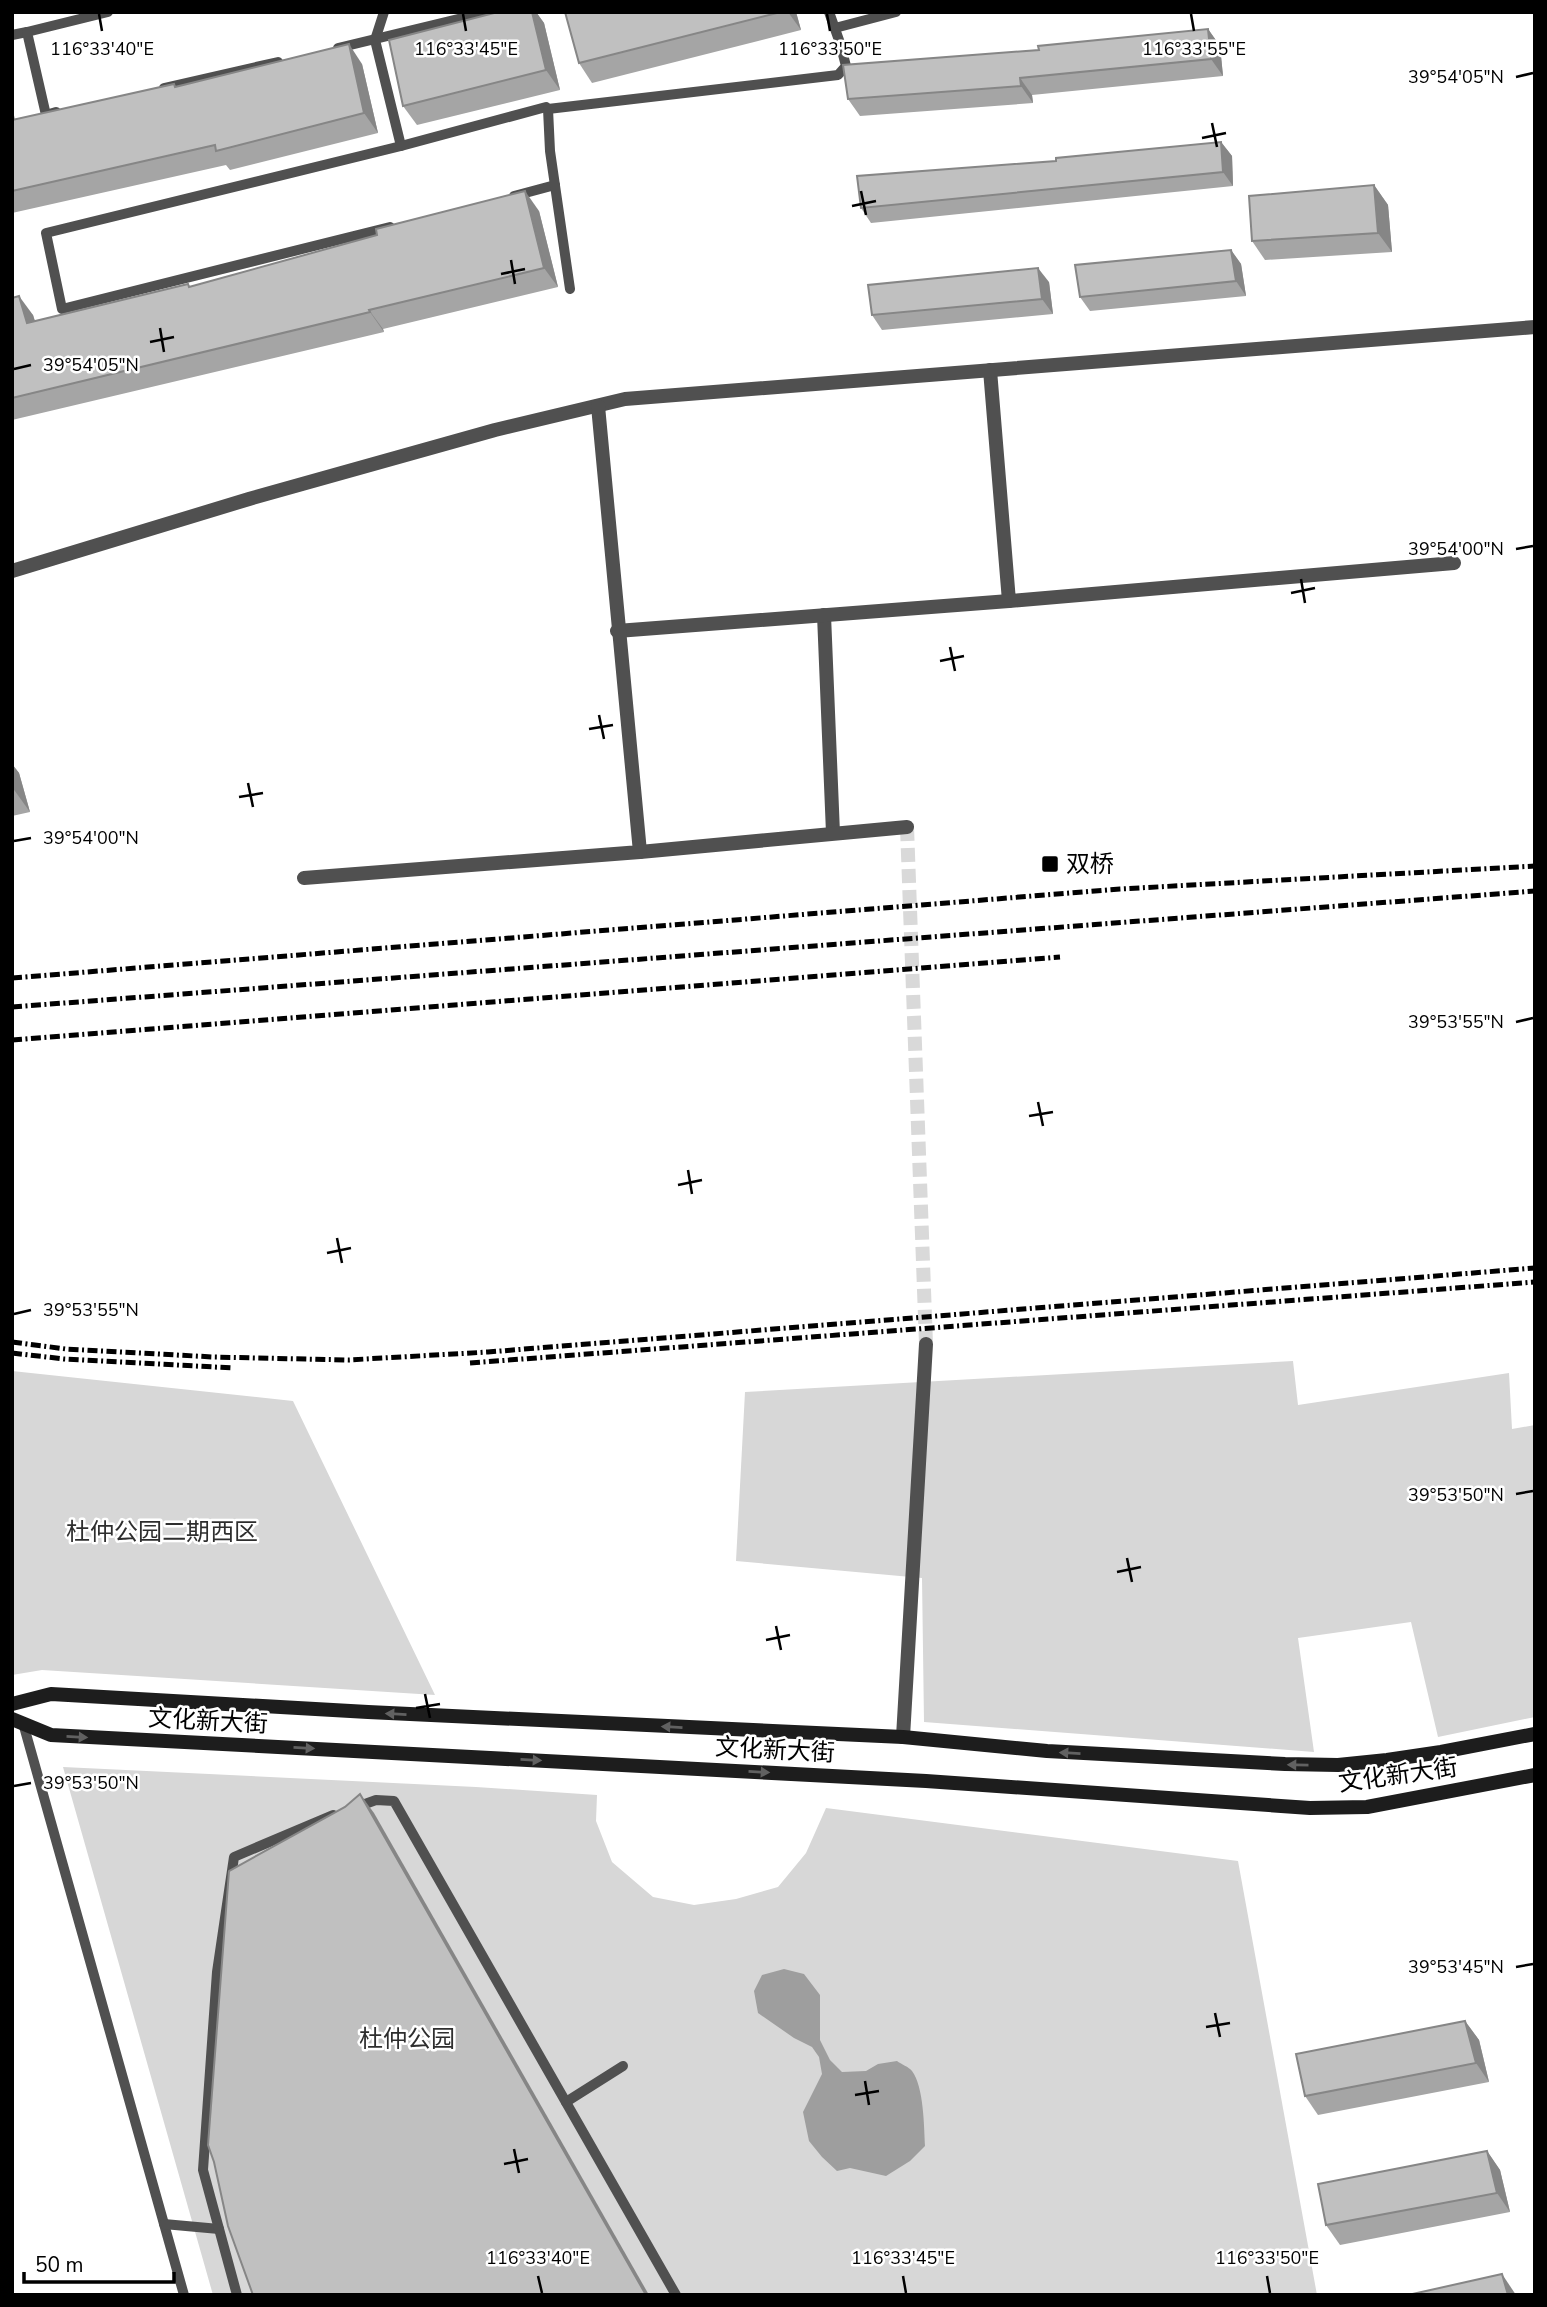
<svg xmlns="http://www.w3.org/2000/svg" width="1547" height="2307" viewBox="0 0 1547 2307" font-family="'Nunito Sans','Noto Sans SC',sans-serif">
	<style>
		.green { fill: #d7d7d7 }
		.water { fill: #9e9e9e }
		.lines { fill: none; stroke-linecap: round; stroke-linejoin: round }
		.street-tunnel { stroke: #d9d9d9; stroke-width: 14; stroke-dasharray: 14 7; stroke-linecap: butt }
		.lane { stroke: #505050; stroke-width: 10 }
		.street { stroke: #505050; stroke-width: 14 }
		.secondary { stroke: #1d1d1d; stroke-width: 14 }
		.rail { stroke: #000; stroke-width: 5; stroke-dasharray: 10 3.5 2 3.5; stroke-linecap: butt }
		.wall { fill: #a5a5a5 }
		.shaded-wall { fill: #868686 }
		.building { fill: #c0c0c0; stroke: #868686; stroke-width: 2 }
		.oneway { fill: #616161 }
		.ticks { fill: none; stroke: #000; stroke-width: 2.5 }
		.poi-dot { fill: #000; stroke: #fff; stroke-width: 2.5 }
		.labels { text-anchor: middle; dominant-baseline: central; stroke-width: 5; stroke-linejoin: round; paint-order: stroke }
		.poi-label { font-size: 24px; fill: #000; stroke: #fff; text-anchor: start }
		.park-label { font-size: 24px; fill: #2e2e2e; stroke: #fff }
		.street-label { font-size: 24px; fill: #000; stroke: #fff }
		.ticks-label { font-size: 18px; text-anchor: middle; fill: #000; stroke: #fff; stroke-width: 5; stroke-linejoin: round; paint-order: stroke }
	</style>
	<rect width="100%" height="100%" fill="#fff"/>
	<g class="green">
		<polygon points="1293,1361 1298,1405 1509,1373 1512,1429 1535,1425 1535,1717 1438,1737 1411,1622 1298,1638 1314,1752 924,1722 922,1578 736,1561 745,1392"/>
		<polygon points="12,1371 293,1401 435,1695 42,1670 12,1675"/>
		<polygon points="63,1767 476,1787 597,1795 596,1821 612,1862 653,1897 694,1905 736,1899 778,1887 806,1853 826,1808 1238,1861 1317,2295 213,2295"/>
	</g>
	<path class="water" d="M784 1969 804 1974 820 1995V2040L830 2060 842 2072 866 2071 878 2064 897 2061C901 2064 909 2067 912 2071 924 2087 924 2127 925 2146L910 2161 886 2176 850 2168 837 2171 822 2157 809 2141 803 2112 822 2074 819 2057 812 2047 794 2038 758 2013 754 1991 762 1975Z"/>
	<g class="lines">
		<polyline class="street-tunnel" points="907,827 926,1344"/>
		<g class="lane">
			<polyline points="384,12 375,40 401,146"/>
			<polyline points="835,28 896,12"/>
			<polyline points="12,35 27,32"/>
			<polyline points="338,48 487,12"/>
			<polyline points="164,88 278,62"/>
			<polyline points="56,112 46,115 27,32 108,12"/>
			<polyline points="514,196 555,185"/>
			<polyline points="390,227 62,309 46,233 401,146 546,107 548,109"/>
			<polyline points="570,289 550,151 548,109 838,75 846,66 840,43 829,12"/>
			<polyline points="23,1723 184,2295"/>
			<polyline points="354,1808 376,1800 394,1801 676,2295"/>
			<polyline points="566,2102 623,2066"/>
			<polyline points="164,2224 219,2229"/>
			<polyline points="237,2295 203,2170 217,1972 234,1857 333,1815"/>
		</g>
		<g class="street">
			<polyline points="990,370 1009,601"/>
			<polyline points="12,571 249,499 495,430 625,399 1535,327"/>
			<polyline points="824,615 833,833"/>
			<polyline points="617,631 1009,601 1454,563"/>
			<polyline points="640,852 907,827"/>
			<polyline points="304,878 640,852 598,406"/>
			<polyline points="903,1737 926,1344"/>
		</g>
		<g class="secondary">
			<polyline points="12,1704 51,1694 368,1712 903,1737 1047,1751 1285,1764 1338,1765 1387,1760 1441,1752 1535,1734"/>
			<polyline points="12,1719 51,1735 926,1781 1310,1808 1367,1807 1535,1775"/>
		</g>
		<g class="rail">
			<polyline points="12,978 1120,889 1535,866"/>
			<polyline points="12,1007 1535,891"/>
			<polyline points="12,1040 1060,957"/>
			<polyline points="12,1342 66,1349 213,1357 348,1360 488,1352 1535,1268"/>
			<polyline points="12,1353 64,1359 233,1368"/>
			<polyline points="470,1363 1535,1282"/>
		</g>
	</g>
	<g class="wall">
		<polygon points="498,12 536,12 544,23 560,90 417,125 403,106"/>
		<polygon points="565,12 796,12 801,30 592,83 579,63"/>
		<polygon points="1208,29 1220,46 1223,76 1032,95 1033,103 860,116 848,99 1039,50"/>
		<polygon points="362,64 378,133 230,170 226,165 12,213 12,108 15,119 177,87"/>
		<polygon points="1221,142 1232,156 1233,186 871,223 861,208 1056,161"/>
		<polygon points="1374,185 1388,205 1392,252 1265,260 1252,241"/>
		<polygon points="539,211 558,287 383,329 384,332 12,420 12,298 33,315 35,321"/>
		<polygon points="1231,250 1241,264 1246,296 1090,311 1080,297"/>
		<polygon points="1049,282 1053,314 882,330 872,315"/>
		<polygon points="12,764 19,773 30,812 12,816"/>
		<polygon points="1465,2021 1479,2040 1489,2082 1318,2115 1305,2096"/>
		<polygon points="1487,2151 1500,2170 1510,2212 1340,2245 1326,2225"/>
	</g>
	<g class="shaded-wall">
		<polygon points="532,12 536,12 544,23 560,90 546,70"/>
		<polygon points="788,12 796,12 801,30"/>
		<polygon points="1208,29 1220,46 1223,76 1211,59"/>
		<polygon points="349,44 362,64 378,133 364,113"/>
		<polygon points="1020,78 1032,95 1033,103 1021,86"/>
		<polygon points="1221,142 1232,156 1233,186 1223,172"/>
		<polygon points="1374,185 1388,205 1392,252 1378,233"/>
		<polygon points="525,191 539,211 558,287 544,268"/>
		<polygon points="1231,250 1241,264 1246,296 1236,281"/>
		<polygon points="1038,268 1049,282 1053,314 1042,299"/>
		<polygon points="19,296 33,315 41,342 27,323"/>
		<polygon points="369,310 383,329 384,332 370,312"/>
		<polygon points="12,764 19,773 30,812 12,787"/>
		<polygon points="360,1794 374,1813 649,2295 646,2295"/>
		<polygon points="1465,2021 1479,2040 1489,2082 1476,2063"/>
		<polygon points="1487,2151 1500,2170 1510,2212 1497,2193"/>
		<polygon points="1502,2274 1516,2295 1508,2295"/>
	</g>
	<g class="building">
		<polygon points="498,12 532,12 546,70 403,106 389,40"/>
		<polygon points="565,12 781,12 579,63"/>
		<polygon points="1208,29 1211,59 1020,78 1021,86 848,99 843,65 1039,50 1038,46"/>
		<polygon points="349,44 364,113 216,151 215,145 12,191 12,120 174,84 175,87"/>
		<polygon points="1221,142 1223,172 861,208 857,176 1056,161 1056,158"/>
		<polygon points="1374,185 1378,233 1252,241 1249,196"/>
		<polygon points="525,191 544,268 369,310 370,312 12,398 12,298 19,296 27,323 188,284 189,287 377,235 376,229"/>
		<polygon points="1231,250 1236,281 1080,297 1075,265"/>
		<polygon points="1038,268 1042,299 872,315 868,285"/>
		<polygon points="360,1794 646,2295 253,2295 228,2226 214,2162 208,2145 229,1871 345,1807"/>
		<polygon points="1465,2021 1476,2063 1305,2096 1296,2054"/>
		<polygon points="1487,2151 1497,2193 1326,2225 1318,2184"/>
		<polygon points="1502,2274 1508,2295 1408,2295"/>
	</g>
	<defs><path id="oneway-solid" d="M-6-.8H1V-3.2L6.5 0L1 3.2V.8H-6Z" transform="scale(1.75)"/></defs>
	<g class="oneway">
		<use href="#oneway-solid" transform="translate(396 1714) rotate(-177)"/>
		<use href="#oneway-solid" transform="translate(672 1727) rotate(-177)"/>
		<use href="#oneway-solid" transform="translate(77 1737) rotate(3)"/>
		<use href="#oneway-solid" transform="translate(304 1748) rotate(3)"/>
		<use href="#oneway-solid" transform="translate(1070 1753) rotate(-177)"/>
		<use href="#oneway-solid" transform="translate(531 1760) rotate(3)"/>
		<use href="#oneway-solid" transform="translate(1298 1765) rotate(-179)"/>
		<use href="#oneway-solid" transform="translate(759 1772) rotate(3)"/>
	</g>
	<path class="ticks" d="M99 14 102 31M463 14 466 31M827 14 830 31M1191 14 1194 31M1516 77 1533 73M1212 123 1217 147M1202 138 1226 133M861 191 866 215M852 206 876 201M511 260 515 284M501 274 525 269M160 328 164 352M150 342 174 337M14 369 31 365M1516 549 1533 546M1301 579 1305 603M1291 593 1315 588M950 647 955 671M940 661 964 656M599 715 604 739M589 729 613 725M248 783 253 807M239 797 263 793M14 841 31 838M1516 1022 1533 1018M1038 1102 1043 1126M1029 1116 1053 1112M688 1170 692 1194M678 1185 702 1180M337 1238 342 1263M327 1253 351 1248M14 1314 31 1310M1516 1494 1533 1491M1127 1558 1132 1582M1117 1572 1141 1567M776 1626 781 1650M766 1640 790 1635M425 1694 430 1718M416 1708 440 1704M14 1786 31 1783M1516 1967 1533 1964M1215 2013 1220 2037M1206 2027 1230 2023M865 2081 869 2105M855 2095 879 2091M514 2149 519 2173M504 2164 528 2159M538 2276 542 2293M903 2276 906 2293M1267 2276 1270 2293"/>
	<rect class="poi-dot" x="1041" y="855" width="18" height="18" rx="3.5"/>
	<g class="labels">
		<g class="poi-label">
			<text x="1066" y="864">双桥</text>
		</g>
		<g class="park-label">
			<text x="162" y="1532">杜仲公园二期西区</text>
			<text x="407" y="2039">杜仲公园</text>
		</g>
		<g class="street-label">
			<text transform="translate(208 1721) rotate(3)">文化新大街</text>
			<text transform="translate(775 1750) rotate(3)">文化新大街</text>
			<text transform="translate(1398 1775) rotate(-8)">文化新大街</text>
		</g>
	</g>
	<g class="ticks-label">
		<text x="1194" y="55">116°33'55"E</text>
		<text x="102" y="55">116°33'40"E</text>
		<text x="466" y="55">116°33'45"E</text>
		<text x="830" y="55">116°33'50"E</text>
		<text x="1456" y="83">39°54'05"N</text>
		<text x="91" y="371">39°54'05"N</text>
		<text x="1456" y="555">39°54'00"N</text>
		<text x="91" y="844">39°54'00"N</text>
		<text x="1456" y="1028">39°53'55"N</text>
		<text x="91" y="1316">39°53'55"N</text>
		<text x="1456" y="1501">39°53'50"N</text>
		<text x="91" y="1789">39°53'50"N</text>
		<text x="1456" y="1973">39°53'45"N</text>
		<text x="538" y="2264">116°33'40"E</text>
		<text x="903" y="2264">116°33'45"E</text>
		<text x="1267" y="2264">116°33'50"E</text>
	</g>
	<rect width="1547" height="2307" fill="none" stroke="#000000" stroke-width="28"/>
	<path d="M24 2272v10h150v-10" fill="none" stroke="#000000" stroke-width="3.5"/>
	<text x="35" y="2272" font-size="21" fill="#000000" stroke="#ffffff" stroke-width="5" paint-order="stroke">50 m</text>
</svg>
